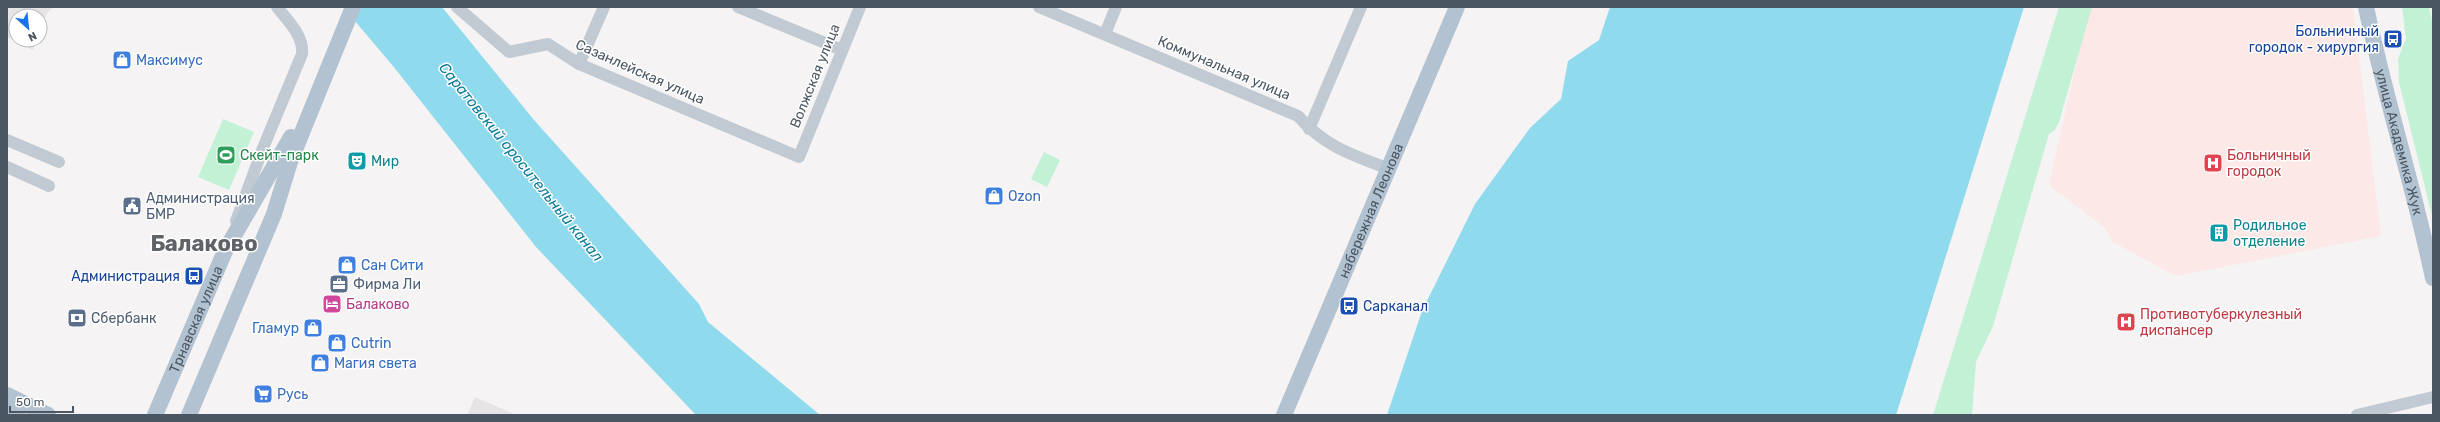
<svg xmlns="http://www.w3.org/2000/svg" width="2440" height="422" viewBox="0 0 2440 422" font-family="Rubik,sans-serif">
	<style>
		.education { fill: #e6e4e5 }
		.medical { fill: #fce8e6 }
		.green { fill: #c3f1d5 }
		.water { fill: #90daee }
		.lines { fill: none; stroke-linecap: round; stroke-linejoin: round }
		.minor { stroke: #c1cad2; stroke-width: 12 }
		.major { stroke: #b3c2d1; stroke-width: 16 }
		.labels { text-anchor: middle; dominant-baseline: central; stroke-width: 3; stroke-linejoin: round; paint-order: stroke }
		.transit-label { font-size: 14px; fill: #164399; stroke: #fff; text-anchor: end }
		.shop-label { font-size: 14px; fill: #366cbe; stroke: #fff; text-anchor: start }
		.street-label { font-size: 14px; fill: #4a5661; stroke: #fff }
		.leisure-label { font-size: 14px; fill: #27864d; stroke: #fff; text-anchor: start }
		.health-label { font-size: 14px; fill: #be3a42; stroke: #fff; text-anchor: start }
		.culture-label { font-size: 14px; fill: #0d838f; stroke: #fff; text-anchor: start }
		.service-label { font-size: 14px; fill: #4e5e75; stroke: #fff; text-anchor: start }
		.hotel-label { font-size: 14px; fill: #b23c85; stroke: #fff; text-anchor: start }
		.water-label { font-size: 15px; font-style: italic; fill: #0c7c9b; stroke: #fff }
		.town-label { font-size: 22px; font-weight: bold; fill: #5f6368; stroke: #fff }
	</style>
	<rect width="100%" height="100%" fill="#f5f3f3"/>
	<g class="education">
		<polygon points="7,7 54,7 47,13 40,32 40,16 16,16 16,40 37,40 33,50 7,37"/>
		<polygon points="475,397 516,415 467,415"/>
	</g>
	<polygon class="medical" points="2089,7 2353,7 2381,236 2176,276 2113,242 2105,228 2049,185"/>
	<g class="green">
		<polygon points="2059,7 2092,7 2059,122 2055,130 2049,134 1993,326 1976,362 1972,415 1933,415"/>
		<polygon points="2402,7 2429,7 2433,26 2433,220 2399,82 2398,59 2406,38"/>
		<polygon points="223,119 254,132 229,190 198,177"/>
		<polygon points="1044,152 1060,160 1047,187 1031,179"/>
	</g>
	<g class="water">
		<polygon points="343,7 442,7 534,120 699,304 708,322 820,415 696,415 536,247 393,66"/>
		<polygon points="1610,7 2024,7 1896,415 1387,415 1422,311 1475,204 1530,128 1561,99 1568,61 1599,40"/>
	</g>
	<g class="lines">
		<g class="minor">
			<polyline points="457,7 509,52 548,44 579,64 799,157 860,7"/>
			<polyline points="738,7 842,50"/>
			<path d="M1039 7 1298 116C1325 147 1353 155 1389 169"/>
			<polyline points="1105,34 1116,7"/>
			<polyline points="579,64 604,7"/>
			<polyline points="1309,129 1361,7"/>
			<polyline points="7,140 59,162"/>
			<polyline points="7,167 49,186"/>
			<path d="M236 221 263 148 302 54C304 36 288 21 277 7"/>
			<polyline points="2357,415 2433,397"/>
		</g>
		<g class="major">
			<path id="s1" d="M2366 7C2385 98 2414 187 2433 278"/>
			<polyline points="7,395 48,415"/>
			<polyline points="7,410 18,415"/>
			<path id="s2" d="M155 415 225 251 291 137"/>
			<polyline points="189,415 274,214 290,162 353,7"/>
			<path id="s3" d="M1284 415 1457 7"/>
		</g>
	</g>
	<defs>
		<g id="bus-square" transform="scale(1)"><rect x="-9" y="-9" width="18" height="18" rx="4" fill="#1a4fb4" stroke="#fff"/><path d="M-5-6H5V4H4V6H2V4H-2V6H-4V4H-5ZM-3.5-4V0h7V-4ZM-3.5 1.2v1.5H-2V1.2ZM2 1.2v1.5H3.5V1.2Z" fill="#fff"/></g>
		<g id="shop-square" transform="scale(1)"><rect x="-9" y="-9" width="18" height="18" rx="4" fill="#3f7fe0" stroke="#fff"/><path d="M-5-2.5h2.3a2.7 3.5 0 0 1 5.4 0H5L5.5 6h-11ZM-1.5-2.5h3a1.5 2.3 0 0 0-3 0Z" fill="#fff"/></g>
		<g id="stadium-square" transform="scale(1)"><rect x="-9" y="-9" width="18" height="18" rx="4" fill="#2e9e5b" stroke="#fff"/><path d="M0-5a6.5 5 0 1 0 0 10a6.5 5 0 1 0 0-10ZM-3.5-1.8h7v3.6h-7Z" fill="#fff"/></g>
		<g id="theatre-square" transform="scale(1)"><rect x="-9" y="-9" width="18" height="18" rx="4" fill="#0f9aa8" stroke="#fff"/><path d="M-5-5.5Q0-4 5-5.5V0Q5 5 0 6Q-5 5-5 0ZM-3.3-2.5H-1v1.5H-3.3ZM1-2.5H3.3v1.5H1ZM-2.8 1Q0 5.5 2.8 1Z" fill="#fff"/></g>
		<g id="hospital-square" transform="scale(1)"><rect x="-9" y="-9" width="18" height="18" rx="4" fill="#e0444e" stroke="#fff"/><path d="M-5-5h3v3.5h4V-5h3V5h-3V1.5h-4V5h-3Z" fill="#fff"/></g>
		<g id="civic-square" transform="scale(1)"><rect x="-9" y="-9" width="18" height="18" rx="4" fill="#5c6f8a" stroke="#fff"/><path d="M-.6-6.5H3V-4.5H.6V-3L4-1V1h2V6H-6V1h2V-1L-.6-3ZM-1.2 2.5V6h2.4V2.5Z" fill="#fff"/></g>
		<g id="building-square" transform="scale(1)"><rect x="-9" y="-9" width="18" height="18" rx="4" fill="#0f9aa8" stroke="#fff"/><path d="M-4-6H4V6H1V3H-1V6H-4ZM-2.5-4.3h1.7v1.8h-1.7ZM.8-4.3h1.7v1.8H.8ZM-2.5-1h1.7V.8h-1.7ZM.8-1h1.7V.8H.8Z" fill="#fff"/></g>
		<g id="office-square" transform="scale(1)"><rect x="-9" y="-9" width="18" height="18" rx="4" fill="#5c6f8a" stroke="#fff"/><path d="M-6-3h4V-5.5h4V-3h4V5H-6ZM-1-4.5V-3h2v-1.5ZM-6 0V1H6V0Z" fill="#fff"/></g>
		<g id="hotel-square" transform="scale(1)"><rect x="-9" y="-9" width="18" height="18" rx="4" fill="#d1479c" stroke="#fff"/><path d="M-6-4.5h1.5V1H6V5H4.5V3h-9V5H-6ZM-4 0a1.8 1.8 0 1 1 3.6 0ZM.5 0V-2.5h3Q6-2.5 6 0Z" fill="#fff"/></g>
		<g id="bank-square" transform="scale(1)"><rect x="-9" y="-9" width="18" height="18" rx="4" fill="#5c6f8a" stroke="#fff"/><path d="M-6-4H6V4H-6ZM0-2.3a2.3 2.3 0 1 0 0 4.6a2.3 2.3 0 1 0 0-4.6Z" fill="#fff"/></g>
		<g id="supermarket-square" transform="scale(1)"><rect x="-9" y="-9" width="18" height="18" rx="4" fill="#3f7fe0" stroke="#fff"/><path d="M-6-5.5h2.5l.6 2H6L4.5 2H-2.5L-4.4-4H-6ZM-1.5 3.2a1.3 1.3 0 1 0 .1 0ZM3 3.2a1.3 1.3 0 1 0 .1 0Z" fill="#fff"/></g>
	</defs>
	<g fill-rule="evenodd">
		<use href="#bus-square" x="2393" y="39"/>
		<use href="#shop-square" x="122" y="60"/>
		<use href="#stadium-square" x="226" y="155"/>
		<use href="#theatre-square" x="357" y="161"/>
		<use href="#hospital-square" x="2213" y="163"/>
		<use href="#shop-square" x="994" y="196"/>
		<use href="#civic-square" x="132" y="206"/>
		<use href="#building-square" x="2219" y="233"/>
		<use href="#shop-square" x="347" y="265"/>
		<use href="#bus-square" x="194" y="276"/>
		<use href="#office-square" x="339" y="284"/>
		<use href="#hotel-square" x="332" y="304"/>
		<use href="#bus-square" x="1349" y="306"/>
		<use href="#bank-square" x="77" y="318"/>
		<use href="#hospital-square" x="2126" y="322"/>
		<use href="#shop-square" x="313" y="328"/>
		<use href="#shop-square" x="337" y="343"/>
		<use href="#shop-square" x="320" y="363"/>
		<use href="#supermarket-square" x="263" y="394"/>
	</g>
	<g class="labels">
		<g class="transit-label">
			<text x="2379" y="31">Больничный<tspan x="2379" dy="16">городок - хирургия</tspan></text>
			<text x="180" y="276">Администрация</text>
			<text x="1363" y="306" text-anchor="start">Сарканал</text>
		</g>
		<g class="shop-label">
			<text x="136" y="60">Максимус</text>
			<text x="1008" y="196">Ozon</text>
			<text x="361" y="265">Сан Сити</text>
			<text x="299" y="328" text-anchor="end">Гламур</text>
			<text x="351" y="343">Cutrin</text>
			<text x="334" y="363">Магия света</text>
			<text x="277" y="394">Русь</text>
		</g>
		<g class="street-label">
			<text transform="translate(1224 68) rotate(23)">Коммунальная улица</text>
			<text transform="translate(640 72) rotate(24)">Сазанлейская улица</text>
			<text transform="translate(815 76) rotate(-68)">Волжская улица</text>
			<text stroke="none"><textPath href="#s1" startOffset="139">улица Академика Жук</textPath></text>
			<text stroke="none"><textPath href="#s3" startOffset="222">набережная Леонова</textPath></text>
			<text stroke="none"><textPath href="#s2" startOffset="104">Трнавская улица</textPath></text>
		</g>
		<g class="leisure-label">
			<text x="240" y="155">Скейт-парк</text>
		</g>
		<g class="health-label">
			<text x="2227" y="155">Больничный<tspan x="2227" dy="16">городок</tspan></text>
			<text x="2140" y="314">Противотуберкулезный<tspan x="2140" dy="16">диспансер</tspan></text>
		</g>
		<g class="culture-label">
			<text x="371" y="161">Мир</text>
			<text x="2233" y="225">Родильное<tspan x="2233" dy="16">отделение</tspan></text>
		</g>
		<g class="service-label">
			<text x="146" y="198">Администрация<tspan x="146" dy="16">БМР</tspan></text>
			<text x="353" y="284">Фирма Ли</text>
			<text x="91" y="318">Сбербанк</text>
		</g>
		<g class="hotel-label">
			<text x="346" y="304">Балаково</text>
		</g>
		<g class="water-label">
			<text transform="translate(521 162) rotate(51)">Саратовский оросительный канал</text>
		</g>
		<g class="town-label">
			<text x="204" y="243">Балаково</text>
		</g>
	</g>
	<rect width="2440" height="422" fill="none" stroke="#4a5661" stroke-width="16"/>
	<g transform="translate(28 28) rotate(153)"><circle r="19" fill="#ffffff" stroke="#b7bbc0"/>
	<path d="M0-3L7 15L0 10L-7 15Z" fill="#1a73e8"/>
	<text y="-6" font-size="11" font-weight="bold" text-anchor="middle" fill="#4a5661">N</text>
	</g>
	<path d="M10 406v6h63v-6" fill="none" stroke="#4a5661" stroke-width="2"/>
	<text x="16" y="406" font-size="12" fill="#4a5661" stroke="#ffffff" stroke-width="3" paint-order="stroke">50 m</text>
</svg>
